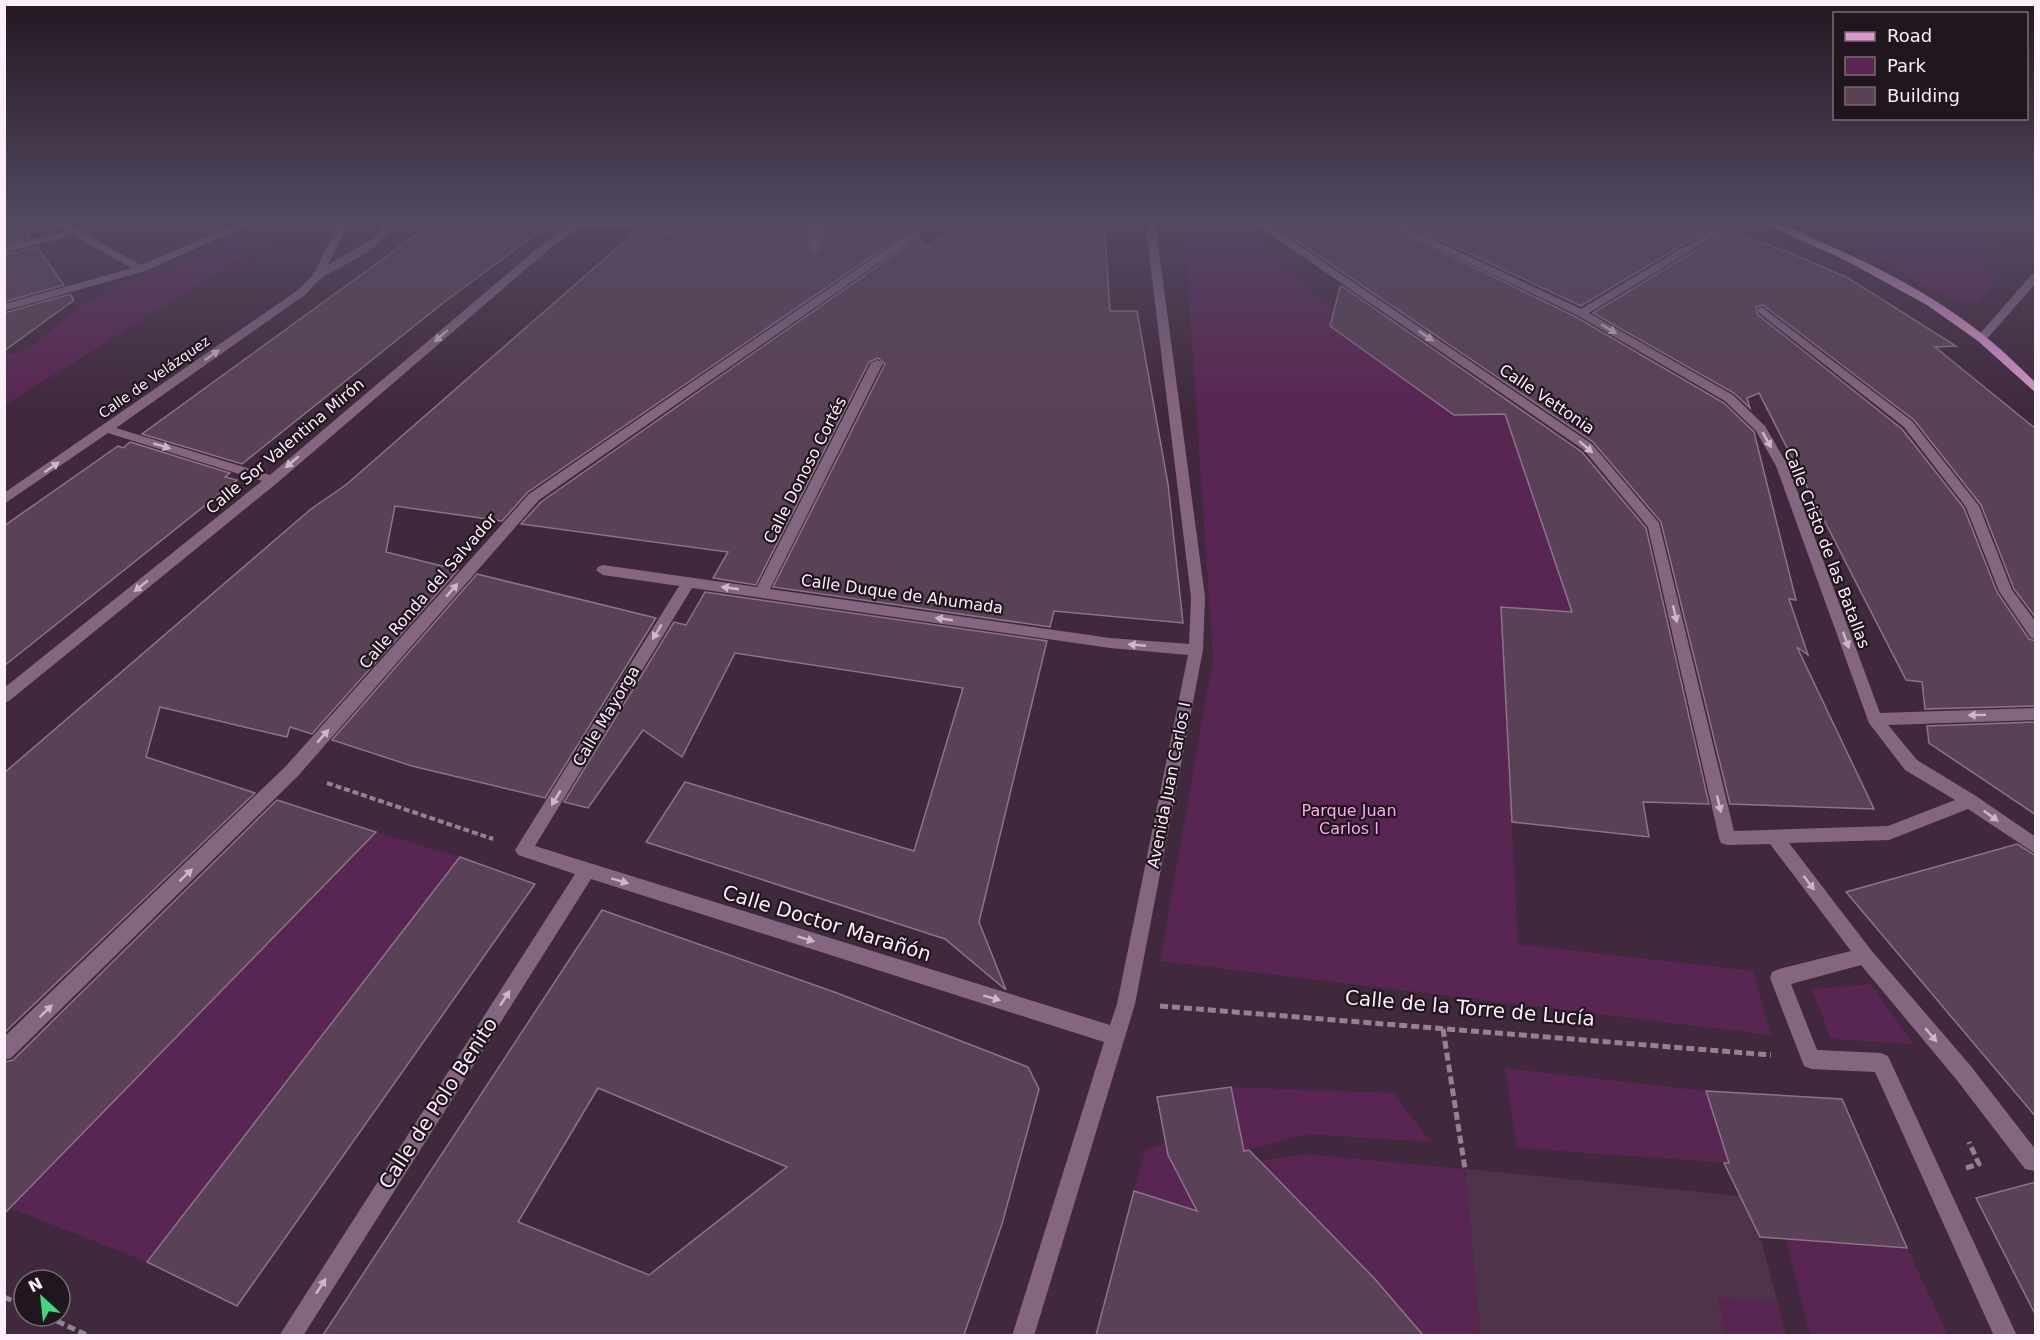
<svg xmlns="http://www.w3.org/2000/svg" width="2040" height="1340" viewBox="0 0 2040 1340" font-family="'DejaVu Sans',sans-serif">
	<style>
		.built { fill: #4f334b }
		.green { fill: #592553 }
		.building { fill: #5a4256; stroke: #8d7389; stroke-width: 1.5; fill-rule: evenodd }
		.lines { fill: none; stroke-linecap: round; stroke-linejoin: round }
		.path-far1 { stroke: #958191; stroke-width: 4; stroke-dasharray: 6 3; stroke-linecap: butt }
		.path { stroke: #958191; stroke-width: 5; stroke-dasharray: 8 4; stroke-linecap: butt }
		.minor { fill: #856680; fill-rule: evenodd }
		.major { fill: #d897ce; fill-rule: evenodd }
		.oneway { fill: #cdb8c9 }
		.labels { text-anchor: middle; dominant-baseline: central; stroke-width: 4.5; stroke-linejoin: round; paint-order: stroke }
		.far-street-label { font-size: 14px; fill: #fdeefa; stroke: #20161e }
		.street-label { font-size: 16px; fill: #fdeefa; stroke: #20161e }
		.park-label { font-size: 16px; fill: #f8aaec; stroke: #20161e }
		.near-street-label { font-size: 20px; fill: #fdeefa; stroke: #20161e }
	</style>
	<rect width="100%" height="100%" fill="#40293c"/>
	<polygon class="built" points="1465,1169 1740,1196 1760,1236 1778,1304 1718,1298 1726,1335 1480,1335"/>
	<g class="green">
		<polygon points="286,221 310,221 267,242 5,405 5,356 29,348 73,312 114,286 181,266"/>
		<polygon points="1184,221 1242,221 1280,264 1334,312 1354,343 1454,415 1505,414 1572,612 1501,607 1518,944 1753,971 1771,1035 1160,961 1213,659"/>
		<path d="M1792 221H2013L1977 264 1999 276 1978 303C1941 303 1917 279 1886 263 1855 248 1824 234 1792 221Z"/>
		<polygon points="376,832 460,857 147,1262 10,1208"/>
		<polygon points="1871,984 1913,1044 1831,1039 1812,989"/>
		<polygon points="1505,1068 1706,1091 1729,1163 1517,1148"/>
		<polygon points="1231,1087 1393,1093 1431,1142 1307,1134 1244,1151"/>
		<polygon points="1166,1143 1178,1173 1306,1154 1465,1169 1480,1335 1423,1335 1374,1278 1225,1220 1134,1191 1145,1150"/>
		<polygon points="1786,1239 1907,1248 1948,1335 1810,1335"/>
		<polygon points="1717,1297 1778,1304 1786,1335 1726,1335"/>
	</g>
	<g class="building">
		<polygon points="4,221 20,221 31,238 4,245"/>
		<polygon points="435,221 497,221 543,229 443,303 242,464 142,434"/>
		<polygon points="830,221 912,221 915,227 528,492 502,521 395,506 386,552 458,570 312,734 290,727 287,737 160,707 146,757 255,793 4,1033 4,773 311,509 347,484 632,235 810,224 808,247 816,252 822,247 824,223"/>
		<polygon points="964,221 1104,221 1110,311 1137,311 1168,484 1183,623 1054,611 1050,627 773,587 885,364 878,358 869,362 756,585 713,578 728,552 521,524 541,502 919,237 925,249"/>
		<polygon points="1267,221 1379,221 1576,317 1724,403 1754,432 1796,600 1789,599 1808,655 1797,647 1874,809 1730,804 1661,522 1593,442"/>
		<polygon points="1400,221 1706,221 1716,225 1581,306"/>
		<polygon points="1729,230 1795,255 1848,278 1956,346 1935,347 2036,429 2036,618 2014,589 1981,505 1914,420 1763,305 1756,307 1757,314 1902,429 1964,508 1997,592 2029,639 2036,641 2036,706 1925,709 1922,682 1906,680 1759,393 1747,398 1750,408 1734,393 1593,313"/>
		<polygon points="37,247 64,285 4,302 4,255"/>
		<polygon points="1342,286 1582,452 1646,528 1709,804 1643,802 1649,837 1512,822 1501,607 1572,612 1505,414 1454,415 1330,326 1340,287"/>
		<polygon points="70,294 74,300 4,351 4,313"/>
		<polygon points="130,442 230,473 225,477 237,480 4,666 4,526 118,446 123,448"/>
		<polygon points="477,574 656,618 545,798 412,766 332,740"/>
		<polygon points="705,592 1047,641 979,922 1006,990 945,939 646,842 685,782 914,851 963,688 735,653 682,757 643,730 588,808 564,802 674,622 686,625"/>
		<polygon points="2036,722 2036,815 1929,743 1927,726"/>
		<polygon points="277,800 376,832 4,1214 4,1062 13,1060"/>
		<polygon points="2017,844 2036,856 2036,1117 1846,892"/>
		<polygon points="460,857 535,884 237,1306 147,1262"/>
		<path d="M602 910 837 993 1028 1067 1039 1089 1002 1224 964 1335H323ZM598 1088 787 1167 649 1275 518 1222Z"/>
		<polygon points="1231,1087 1244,1151 1249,1150 1374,1278 1423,1335 1096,1335 1134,1191 1197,1211 1168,1155 1157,1097"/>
		<polygon points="1706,1091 1842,1099 1907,1248 1760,1237 1724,1163 1729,1163"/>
		<polygon points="2036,1182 2036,1316 1976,1198"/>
	</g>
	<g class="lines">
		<polyline class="path-far1" points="327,783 493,839"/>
		<g class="path">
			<polyline points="1160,1006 1771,1055"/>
			<polyline points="1443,1029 1465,1169"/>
			<polyline points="1966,1168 1979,1164 1969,1142"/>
			<polyline points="4,1297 24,1306"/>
			<polyline points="46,1316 89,1336"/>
		</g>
		<g class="minor">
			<polygon points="50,221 62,221 141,265 244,221 258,221 145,271 4,311 4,304 132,268 73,235 4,253 4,247 66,231"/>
			<path d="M340 221H350L328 265 377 236 382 228 381 221H391C394 245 340 265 322 278 316 282 311 289 306 294L116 428 270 475 546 241 578 221H667L662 224 579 229 554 245 277 483 9 701 4 703V688L262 481 108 433 4 504V493L298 290 313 275Z"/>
			<polygon points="812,221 822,221 820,247 815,250 810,247"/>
			<polygon points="927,221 939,221 539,500 298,776 11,1058 4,1060 4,1037 286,766 529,494"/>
			<path d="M1145 221H1155L1205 597 1203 650 1135 1004 1034 1336H1012L1104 1042 591 879 303 1336H279L575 874 518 855 515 850 679 586 603 575 596 570 598 567 603 565 757 587 871 363 877 360 883 363 770 589 1110 638 1189 644 1191 597ZM692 588 1110 648 1188 655 1117 1004 1110 1025 535 846Z"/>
			<polygon points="1251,221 1263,221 1592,444 1659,523 1734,831 1888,826 1955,800 1905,770 1869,723 1776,466 1756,431 1725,401 1577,315 1381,221 1394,221 1581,309 1727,221 1739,221 1589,313 1733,395 1765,426 1788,466 1880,713 2036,708 2036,720 1888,725 1917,760 1976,796 2036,837 2036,854 1968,809 1889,840 1789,843 1871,950 1970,1065 2036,1150 2036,1171 2025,1169 1956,1079 1861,965 1791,984 1817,1050 1881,1053 1888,1056 2017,1336 1994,1336 1875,1072 1811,1069 1804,1066 1770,978 1772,972 1779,969 1851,951 1770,844 1727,845 1721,843 1719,838 1648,527 1584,450"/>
			<polygon points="2036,273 2036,283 1985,341 1977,341 1977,337 2032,274"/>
			<polygon points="1762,307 1912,421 1979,506 2012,590 2036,622 2036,639 2031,638 1999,591 1966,507 1904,427 1758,312 1758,308"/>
		</g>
		<path class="major" d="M1758 221C1780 221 1799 232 1818 241 1880 267 1941 299 1992 342 2008 355 2021 369 2036 383V393L1978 341 1927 305 1845 260Z"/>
	</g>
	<defs><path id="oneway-solid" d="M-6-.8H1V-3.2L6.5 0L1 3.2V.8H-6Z" transform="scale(1.5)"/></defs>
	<g class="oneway">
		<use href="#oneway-solid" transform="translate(1609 329) rotate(30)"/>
		<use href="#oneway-solid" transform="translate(441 336) rotate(139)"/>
		<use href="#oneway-solid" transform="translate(1426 336) rotate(34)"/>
		<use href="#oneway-solid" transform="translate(212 355) rotate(-35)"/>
		<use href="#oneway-solid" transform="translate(1767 440) rotate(60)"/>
		<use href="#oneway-solid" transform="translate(162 446) rotate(17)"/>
		<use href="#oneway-solid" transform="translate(1586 447) rotate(41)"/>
		<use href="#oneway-solid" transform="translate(292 462) rotate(139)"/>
		<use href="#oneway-solid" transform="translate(52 467) rotate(-35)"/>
		<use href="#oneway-solid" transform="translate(141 586) rotate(141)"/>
		<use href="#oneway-solid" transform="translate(730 588) rotate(-172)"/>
		<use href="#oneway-solid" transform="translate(452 590) rotate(-49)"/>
		<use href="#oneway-solid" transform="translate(1675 614) rotate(77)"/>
		<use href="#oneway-solid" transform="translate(944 619) rotate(-172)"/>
		<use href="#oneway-solid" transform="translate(657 632) rotate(121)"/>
		<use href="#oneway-solid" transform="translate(1846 640) rotate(70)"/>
		<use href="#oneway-solid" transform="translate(1137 645) rotate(-175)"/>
		<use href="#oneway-solid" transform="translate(1977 715) rotate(179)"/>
		<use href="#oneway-solid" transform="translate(323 736) rotate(-49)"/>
		<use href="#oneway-solid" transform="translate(556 798) rotate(121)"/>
		<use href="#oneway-solid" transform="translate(1719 804) rotate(77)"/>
		<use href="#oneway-solid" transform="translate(1991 816) rotate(36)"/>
		<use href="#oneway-solid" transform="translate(186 875) rotate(-44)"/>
		<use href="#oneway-solid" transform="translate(620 881) rotate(17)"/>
		<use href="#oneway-solid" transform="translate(1809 883) rotate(53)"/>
		<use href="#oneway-solid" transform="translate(806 939) rotate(17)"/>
		<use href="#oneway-solid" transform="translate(505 998) rotate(-57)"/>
		<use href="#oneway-solid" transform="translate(992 998) rotate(17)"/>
		<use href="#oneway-solid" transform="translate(46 1011) rotate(-44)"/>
		<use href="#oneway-solid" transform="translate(1931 1035) rotate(50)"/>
		<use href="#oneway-solid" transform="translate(321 1286) rotate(-57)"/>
	</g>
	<linearGradient id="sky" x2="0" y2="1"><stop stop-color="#231721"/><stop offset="0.54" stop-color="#534961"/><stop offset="1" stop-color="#534961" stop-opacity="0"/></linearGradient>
	<rect width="2040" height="409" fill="url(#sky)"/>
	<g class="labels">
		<g class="far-street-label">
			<text transform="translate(154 377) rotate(-35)">Calle de Velázquez</text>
		</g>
		<g class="street-label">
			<text transform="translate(1547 399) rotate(34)">Calle Vettonia</text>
			<text transform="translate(285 446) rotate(-40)">Calle Sor Valentina Mirón</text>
			<text transform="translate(805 470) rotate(-63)">Calle Donoso Cortés</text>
			<text transform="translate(1827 548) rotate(69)">Calle Cristo de las Batallas</text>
			<text transform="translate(428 591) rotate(-49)">Calle Ronda del Salvador</text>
			<text transform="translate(902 594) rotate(8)">Calle Duque de Ahumada</text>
			<text transform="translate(606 716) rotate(-59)">Calle Mayorga</text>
			<text transform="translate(1169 785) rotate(-79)">Avenida Juan Carlos I</text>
		</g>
		<g class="park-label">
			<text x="1349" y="810">Parque Juan<tspan x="1349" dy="18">Carlos I</tspan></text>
		</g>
		<g class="near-street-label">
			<text transform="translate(827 923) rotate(17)">Calle Doctor Marañón</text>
			<text transform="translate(1470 1008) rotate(5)">Calle de la Torre de Lucía</text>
			<text transform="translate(438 1103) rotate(-57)">Calle de Polo Benito</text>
		</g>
	</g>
	<rect width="2040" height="1340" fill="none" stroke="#fdeefa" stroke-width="12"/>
	<rect x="1833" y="12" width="195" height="108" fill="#20161e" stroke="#786c76" stroke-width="1.5"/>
	<rect x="1845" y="32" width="30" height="9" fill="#d897ce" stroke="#786c76" stroke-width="1.5"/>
	<text x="1887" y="42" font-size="18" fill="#fdeefa">Road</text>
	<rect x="1845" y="57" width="30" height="18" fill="#592553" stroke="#786c76" stroke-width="1.5"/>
	<text x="1887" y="72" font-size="18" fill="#fdeefa">Park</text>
	<rect x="1845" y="87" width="30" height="18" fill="#5a4256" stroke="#786c76" stroke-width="1.5"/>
	<text x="1887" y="102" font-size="18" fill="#fdeefa">Building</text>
	<g transform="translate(42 1298) rotate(333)"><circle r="28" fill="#20161e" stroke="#786c76" stroke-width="1.5"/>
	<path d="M0-4.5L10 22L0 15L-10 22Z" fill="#41d77c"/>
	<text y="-9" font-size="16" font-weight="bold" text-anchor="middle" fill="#fdeefa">N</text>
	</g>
</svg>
